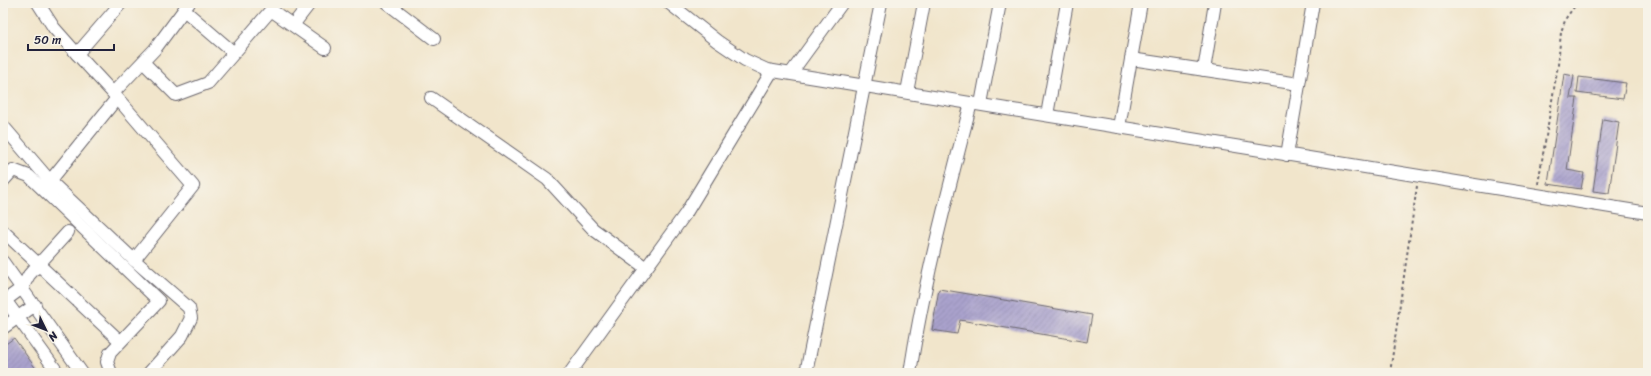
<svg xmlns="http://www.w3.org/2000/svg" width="1651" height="376" viewBox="0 0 1651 376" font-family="Sriracha,sans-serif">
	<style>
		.building { fill: url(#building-hatch) }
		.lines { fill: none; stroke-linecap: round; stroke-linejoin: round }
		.minor-casing { stroke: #6a666d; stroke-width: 14 }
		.path { stroke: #6a666d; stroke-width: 2; stroke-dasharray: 3 3; stroke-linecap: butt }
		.minor { stroke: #fff; stroke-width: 12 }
	</style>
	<defs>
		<pattern id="building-hatch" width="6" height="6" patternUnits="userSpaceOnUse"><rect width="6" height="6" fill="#aaa3cd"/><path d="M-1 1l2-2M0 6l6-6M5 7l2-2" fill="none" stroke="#8a84a8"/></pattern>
	</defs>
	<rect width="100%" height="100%" fill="#f7f3e8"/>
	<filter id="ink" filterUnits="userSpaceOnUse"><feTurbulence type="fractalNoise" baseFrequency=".025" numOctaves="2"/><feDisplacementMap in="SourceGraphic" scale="8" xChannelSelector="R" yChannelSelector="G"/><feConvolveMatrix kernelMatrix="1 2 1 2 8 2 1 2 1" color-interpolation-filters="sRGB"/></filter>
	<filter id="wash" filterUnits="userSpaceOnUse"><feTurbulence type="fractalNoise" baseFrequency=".012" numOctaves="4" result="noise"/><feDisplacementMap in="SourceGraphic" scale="16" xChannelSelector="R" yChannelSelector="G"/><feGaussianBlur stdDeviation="0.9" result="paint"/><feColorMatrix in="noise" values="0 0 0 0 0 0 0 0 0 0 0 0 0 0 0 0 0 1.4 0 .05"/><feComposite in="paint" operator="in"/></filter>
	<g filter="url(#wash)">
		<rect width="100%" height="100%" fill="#f1e5cb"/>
		<g id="blocks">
			<g class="building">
				<polygon points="1564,74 1574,76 1570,98 1577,98 1567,170 1584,173 1581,189 1548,184"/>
				<polygon points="1579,77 1626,83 1623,99 1577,93"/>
				<polygon points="1603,119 1619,122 1609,193 1593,191"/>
				<polygon points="939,289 1092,315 1087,342 960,320 957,334 932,330"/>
				<polygon points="14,338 39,373 10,373 3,366 3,346"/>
			</g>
		</g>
	</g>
	<g filter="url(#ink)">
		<use href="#blocks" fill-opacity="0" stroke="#6a666d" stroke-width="1"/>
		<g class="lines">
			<g class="minor-casing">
				<g id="minor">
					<polyline points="38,3 54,28 77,54"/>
					<polyline points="387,3 434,39"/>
					<polyline points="669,3 717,41 745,60 767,70 1648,213"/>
					<polyline points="293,25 310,3"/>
					<polyline points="234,53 271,10 325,48"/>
					<polyline points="1131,59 1299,84"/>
					<polyline points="143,62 176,95 208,83 234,53 184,10"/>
					<polyline points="1204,70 1215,3"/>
					<polyline points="791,73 842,3"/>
					<polyline points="907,92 924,3"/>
					<polyline points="113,93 77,54 121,3"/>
					<polyline points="431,98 547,179 593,229 646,268"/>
					<polyline points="981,104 1000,3"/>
					<polyline points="1047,115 1067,3"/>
					<polyline points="3,126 50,181 134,260 189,308 191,318 182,336 149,373"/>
					<polyline points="1119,127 1141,3"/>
					<polyline points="1287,155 1313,3"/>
					<polyline points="3,181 13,170 29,176 159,301 110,353 107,362 111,373"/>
					<polyline points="50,181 117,98"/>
					<polyline points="3,231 120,341"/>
					<polyline points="134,260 193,186 113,93 155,49 189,3"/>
					<polyline points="3,262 82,373"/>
					<polyline points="3,297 58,373"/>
					<polyline points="3,302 22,288 29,275 68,232"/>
					<polyline points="3,328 35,305"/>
					<polyline points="570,373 686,213 772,71"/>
					<polyline points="806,373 881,3"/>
					<path d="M910 373C924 281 948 192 971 103"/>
				</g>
			</g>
			<g class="path">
				<polyline points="1538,184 1558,65 1561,32 1566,18 1577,3"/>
				<polyline points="1390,373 1417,186"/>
			</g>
			<use href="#minor" class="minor"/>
		</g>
	</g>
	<rect width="1651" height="376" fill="none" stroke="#f7f3e8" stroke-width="16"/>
	<g transform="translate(46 330) rotate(133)" stroke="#f7f3e8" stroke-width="3" paint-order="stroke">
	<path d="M0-3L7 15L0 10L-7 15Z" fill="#22223b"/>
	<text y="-6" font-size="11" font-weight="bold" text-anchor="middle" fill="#22223b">N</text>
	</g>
	<path d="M28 44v6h86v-6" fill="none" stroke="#22223b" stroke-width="2"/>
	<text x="34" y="44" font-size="12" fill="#22223b" stroke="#f7f3e8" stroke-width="3" paint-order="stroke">50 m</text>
</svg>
